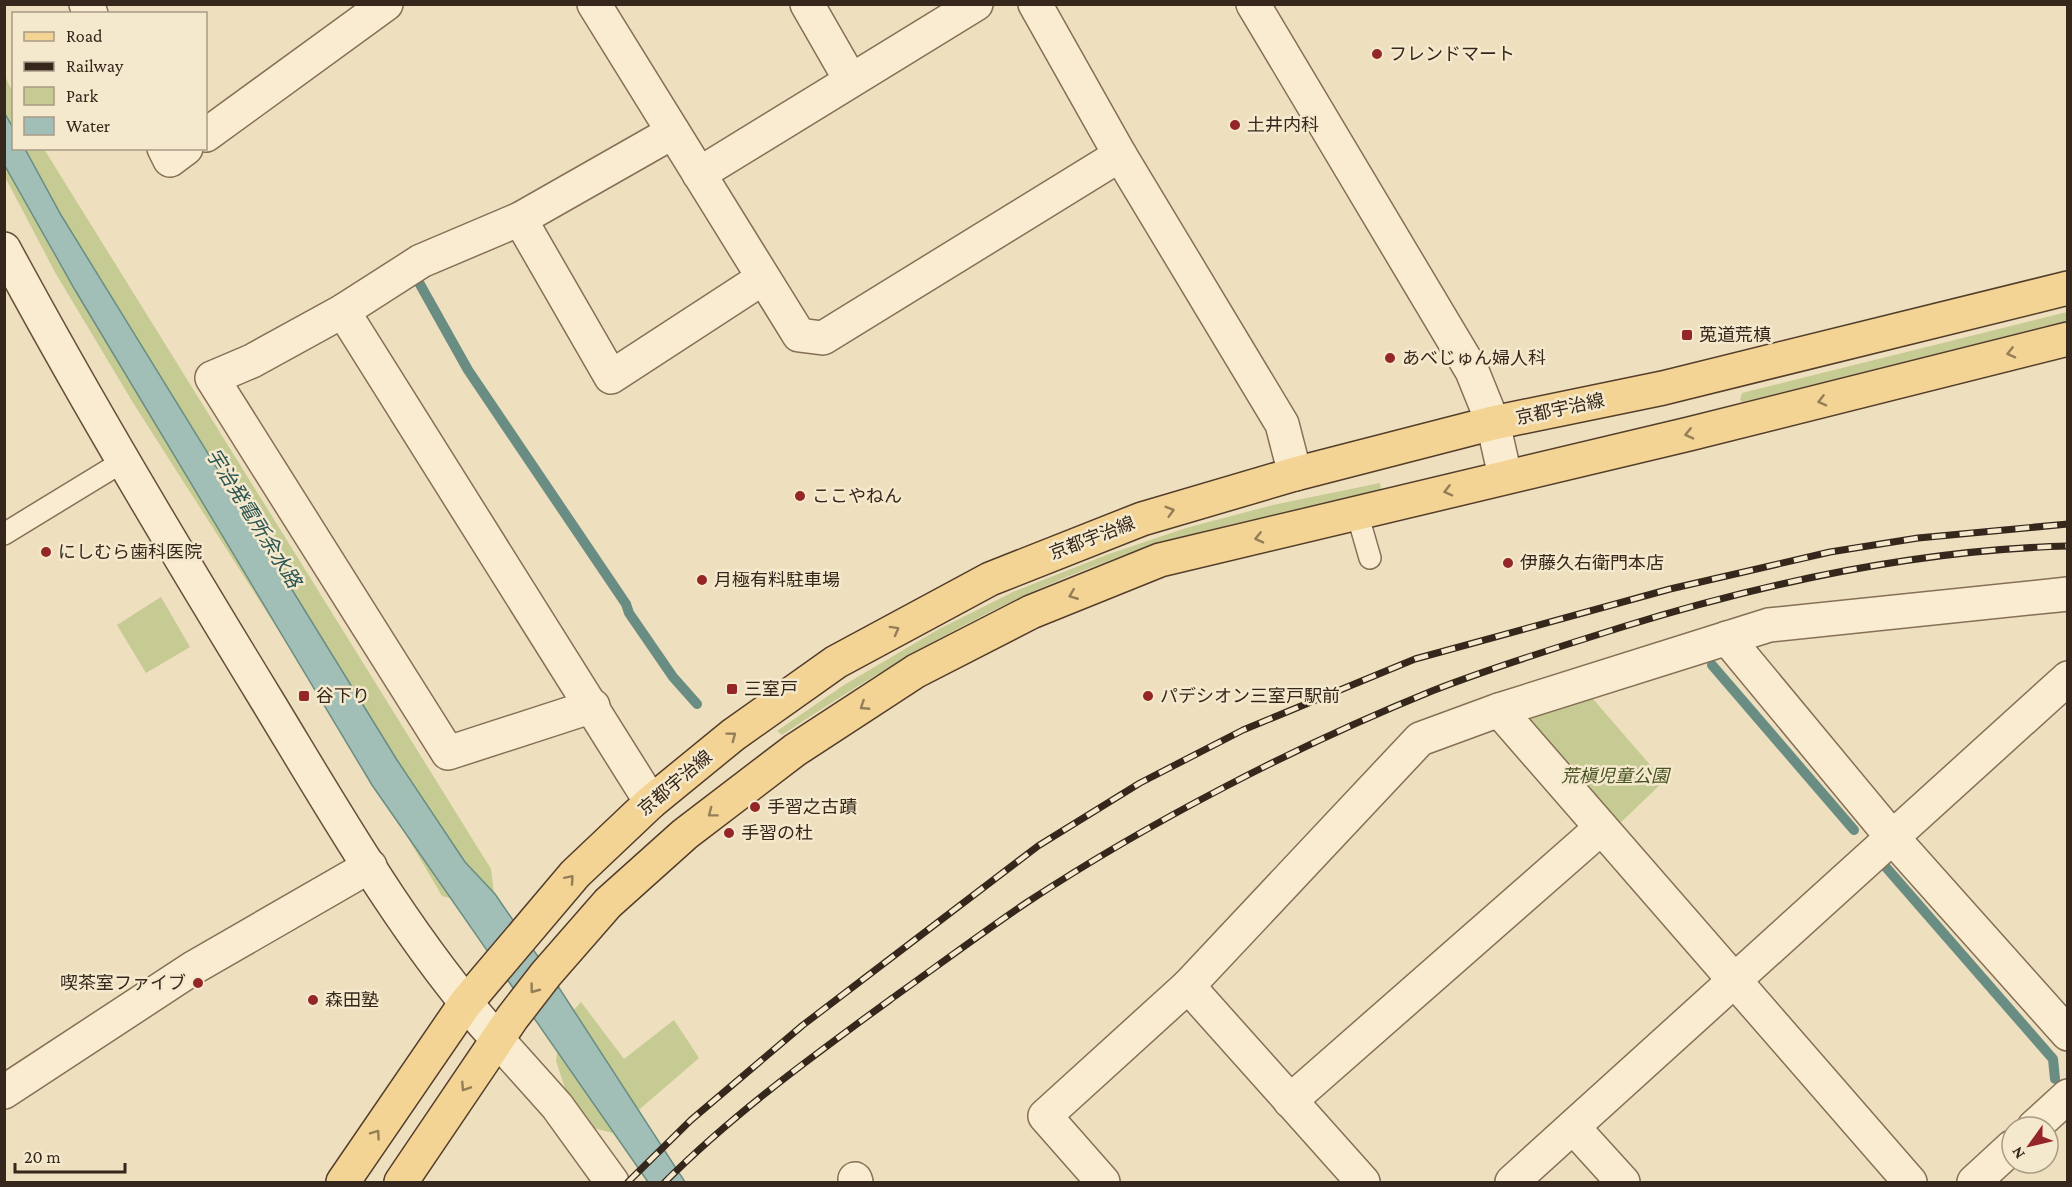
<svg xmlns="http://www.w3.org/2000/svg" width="2072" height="1187" viewBox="0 0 2072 1187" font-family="'Crimson Pro','Noto Sans JP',serif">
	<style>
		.green { fill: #c5cb92 }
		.water { fill: #a1bfb6; stroke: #698d83; stroke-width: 1.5 }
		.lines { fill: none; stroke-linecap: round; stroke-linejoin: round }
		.stream { stroke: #698d83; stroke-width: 10 }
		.lane-casing { stroke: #866f56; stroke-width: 24 }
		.street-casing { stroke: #866f56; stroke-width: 36 }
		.secondary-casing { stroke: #67503a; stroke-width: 36 }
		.primary-casing { stroke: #533d2b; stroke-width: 36 }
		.lane { stroke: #f9ecd0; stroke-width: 21 }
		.street { stroke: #f9ecd0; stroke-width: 33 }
		.secondary { stroke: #f9ecd0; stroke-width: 33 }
		.primary { stroke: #f3d494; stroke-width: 33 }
		.rail-casing { stroke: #35271b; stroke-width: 7 }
		.rail { stroke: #f5e9cd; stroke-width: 4.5; stroke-dasharray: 14; stroke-linecap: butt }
		.oneway { stroke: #947e58 }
		.poi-dot { fill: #952628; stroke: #f5e9cd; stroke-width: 2 }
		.labels { text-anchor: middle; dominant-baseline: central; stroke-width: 5; stroke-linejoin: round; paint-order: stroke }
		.poi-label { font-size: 18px; fill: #35271b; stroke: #f5e9cd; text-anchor: start }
		.street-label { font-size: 18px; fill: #35271b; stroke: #f5e9cd }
		.park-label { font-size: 18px; font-style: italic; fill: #465222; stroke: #f5e9cd }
		.water-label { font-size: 20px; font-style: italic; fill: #2a5552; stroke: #f5e9cd }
	</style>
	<rect width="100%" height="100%" fill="#eedfbe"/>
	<g class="green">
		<polygon points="4,74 13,93 14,148 44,149 491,869 494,894 454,899 442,896 371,775 135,406 56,274 5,177"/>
		<polygon points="2067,312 2067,323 1742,402 1740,400 1742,393"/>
		<path d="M1380 483 1381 490C1305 508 1227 523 1152 546 1018 588 898 658 782 735L777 731 844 685 939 629 1013 592 1109 554 1186 528 1273 505Z"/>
		<polygon points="161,597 190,647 146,673 117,625"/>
		<polygon points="1587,692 1664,781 1615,828 1520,718"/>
		<polygon points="581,1002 624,1059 674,1020 699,1058 612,1133 590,1127 566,1091 556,1061 562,1023"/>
	</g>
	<polygon class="water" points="4,112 13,128 14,148 25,149 61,215 397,760 465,862 495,894 552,977 685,1182 648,1182 372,785 75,290 5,166"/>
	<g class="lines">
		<g class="stream">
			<polyline points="417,279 468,370 626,604 629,613 673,677 697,704"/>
			<polyline points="1712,665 1854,830"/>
			<polyline points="1884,865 2053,1059 2055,1079"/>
		</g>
		<g class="lane-casing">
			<g id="lane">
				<polyline points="1357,513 1370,558"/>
				<polyline points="4,534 122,462"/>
			</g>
		</g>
		<g class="street-casing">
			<g id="street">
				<polyline points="86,4 91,14"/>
				<polyline points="594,4 799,335 823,338 1120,155"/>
				<polyline points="807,4 850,79"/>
				<polyline points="1035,4 1120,155 1282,424 1295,474"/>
				<polyline points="1253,4 1472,371 1493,423 1505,476"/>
				<polyline points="206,135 386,4"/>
				<polyline points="164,148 170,160 186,148"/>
				<polyline points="699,174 976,4"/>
				<polyline points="520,219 611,377 763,278"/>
				<polyline points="343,311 651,802"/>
				<polyline points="1727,638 1892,837 2068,1034"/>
				<polyline points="593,706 448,753 212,378 252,361 343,311 421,261 520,219 673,132"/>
				<polyline points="1499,710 1910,1182"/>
				<polyline points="1188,986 1363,1182"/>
				<polyline points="497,1039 557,1106 612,1182"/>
				<polyline points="4,1092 193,968 370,866"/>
				<polyline points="1290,1101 1601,828"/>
				<polyline points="1573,1127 1623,1182"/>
				<polyline points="2034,1127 2068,1096"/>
				<polyline points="855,1179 856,1182"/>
				<polyline points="1103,1182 1045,1116 1188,986 1420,739 1499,710 1769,625 2068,594"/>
				<polyline points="1512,1182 2068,678"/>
				<polyline points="1974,1182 2012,1147"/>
			</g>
		</g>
		<g class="secondary-casing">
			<path id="secondary" d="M4 249C87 403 177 553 268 702 336 814 409 942 497 1039"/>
		</g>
		<g class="primary-casing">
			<g id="primary">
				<polyline points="343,1182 465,1004 575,874 651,802 733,735 836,662 990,579 1142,519 1295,474 1493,423 1663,388 2068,288"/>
				<polyline points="401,1182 512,1018 546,974 608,903 685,834 795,750 916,671 1031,612 1160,560 1689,434 2068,339"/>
			</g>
		</g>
		<use href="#lane" class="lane"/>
		<use href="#street" class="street"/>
		<use href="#secondary" class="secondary"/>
		<use href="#primary" class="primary"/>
		<g class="rail-casing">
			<g id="rail">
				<polyline points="628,1182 691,1120 803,1025 1038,846 1140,783 1243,730 1415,659 1670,589 1830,552 1918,538 2068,524"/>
				<path d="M665 1182C735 1112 817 1053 898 994 940 964 983 932 1026 903 1149 822 1296 746 1432 691 1493 667 1556 648 1619 628 1763 583 1916 550 2068 546"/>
			</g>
		</g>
		<use href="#rail" class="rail"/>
	</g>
	<defs><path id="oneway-chevron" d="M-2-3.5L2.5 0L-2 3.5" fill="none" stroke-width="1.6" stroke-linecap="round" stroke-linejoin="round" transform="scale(1.5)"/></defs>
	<g class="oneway">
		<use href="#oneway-chevron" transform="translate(2011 353) rotate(166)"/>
		<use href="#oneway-chevron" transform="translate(1822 401) rotate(166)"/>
		<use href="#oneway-chevron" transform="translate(1689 434) rotate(167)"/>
		<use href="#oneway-chevron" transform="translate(1448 491) rotate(166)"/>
		<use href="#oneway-chevron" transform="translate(1170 511) rotate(-16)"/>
		<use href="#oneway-chevron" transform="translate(1259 538) rotate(167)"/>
		<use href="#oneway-chevron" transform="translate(1073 595) rotate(158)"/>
		<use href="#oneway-chevron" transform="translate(895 630) rotate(-29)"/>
		<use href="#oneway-chevron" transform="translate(864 706) rotate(147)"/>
		<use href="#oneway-chevron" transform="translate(732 736) rotate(-37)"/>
		<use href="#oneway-chevron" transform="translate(712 813) rotate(143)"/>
		<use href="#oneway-chevron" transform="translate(570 879) rotate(-49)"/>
		<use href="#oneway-chevron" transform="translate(534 989) rotate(127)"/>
		<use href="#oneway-chevron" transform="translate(465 1087) rotate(123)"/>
		<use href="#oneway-chevron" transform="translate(376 1134) rotate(-55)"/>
	</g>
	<g class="poi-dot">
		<circle cx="1377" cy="54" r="6"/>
		<circle cx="1235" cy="125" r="6"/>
		<rect x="1681" y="329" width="12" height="12" rx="3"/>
		<circle cx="1390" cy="358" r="6"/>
		<circle cx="800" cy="496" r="6"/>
		<circle cx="46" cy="552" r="6"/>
		<circle cx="1508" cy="563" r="6"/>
		<circle cx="702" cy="580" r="6"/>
		<rect x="726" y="683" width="12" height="12" rx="3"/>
		<rect x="298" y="690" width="12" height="12" rx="3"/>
		<circle cx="1148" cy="696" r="6"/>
		<circle cx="755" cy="807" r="6"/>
		<circle cx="729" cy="833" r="6"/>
		<circle cx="198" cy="983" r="6"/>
		<circle cx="313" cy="1000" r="6"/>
	</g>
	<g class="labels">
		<g class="poi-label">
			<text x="1389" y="54">フレンドマート</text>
			<text x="1247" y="125">土井内科</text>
			<text x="1699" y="335">莵道荒槙</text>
			<text x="1402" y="358">あべじゅん婦人科</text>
			<text x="812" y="496">ここやねん</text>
			<text x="58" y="552">にしむら歯科医院</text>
			<text x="1520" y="563">伊藤久右衛門本店</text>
			<text x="714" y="580">月極有料駐車場</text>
			<text x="744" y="689">三室戸</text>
			<text x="316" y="696">谷下り</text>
			<text x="1160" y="696">パデシオン三室戸駅前</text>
			<text x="767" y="807">手習之古蹟</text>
			<text x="741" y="833">手習の杜</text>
			<text x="186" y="983" text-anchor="end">喫茶室ファイブ</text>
			<text x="325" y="1000">森田塾</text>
		</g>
		<g class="street-label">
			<text transform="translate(1560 409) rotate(-12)">京都宇治線</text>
			<text transform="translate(1092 538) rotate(-21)">京都宇治線</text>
			<text transform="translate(675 783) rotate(-40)">京都宇治線</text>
		</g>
		<g class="park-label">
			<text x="1615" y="776">荒槇児童公園</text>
		</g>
		<g class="water-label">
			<text transform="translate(254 518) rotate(58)">宇治発電所余水路</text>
		</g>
	</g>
	<rect width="2072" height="1187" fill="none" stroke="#35271b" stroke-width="12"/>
	<rect x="12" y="12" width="195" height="138" fill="#f5e9cd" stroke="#a89b86" stroke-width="1.5"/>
	<rect x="24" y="32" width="30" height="9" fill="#f3d494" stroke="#a89b86" stroke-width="1.5"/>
	<text x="66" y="42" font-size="18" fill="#35271b">Road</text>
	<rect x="24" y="62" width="30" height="9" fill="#35271b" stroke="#a89b86" stroke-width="1.5"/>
	<text x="66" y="72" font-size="18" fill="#35271b">Railway</text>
	<rect x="24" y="87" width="30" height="18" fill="#c5cb92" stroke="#a89b86" stroke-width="1.5"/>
	<text x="66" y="102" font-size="18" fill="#35271b">Park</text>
	<rect x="24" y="117" width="30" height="18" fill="#a1bfb6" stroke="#a89b86" stroke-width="1.5"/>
	<text x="66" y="132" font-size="18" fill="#35271b">Water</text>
	<g transform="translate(2030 1145) rotate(236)"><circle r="28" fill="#f5e9cd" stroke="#a89b86" stroke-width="1.5"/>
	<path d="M0-4.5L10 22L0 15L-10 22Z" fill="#952628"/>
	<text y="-9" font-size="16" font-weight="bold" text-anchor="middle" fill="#35271b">N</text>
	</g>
	<path d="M15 1163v9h110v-9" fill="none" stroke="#35271b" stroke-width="3"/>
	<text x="24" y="1163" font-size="18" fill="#35271b" stroke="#f5e9cd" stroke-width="4.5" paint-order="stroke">20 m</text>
</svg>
